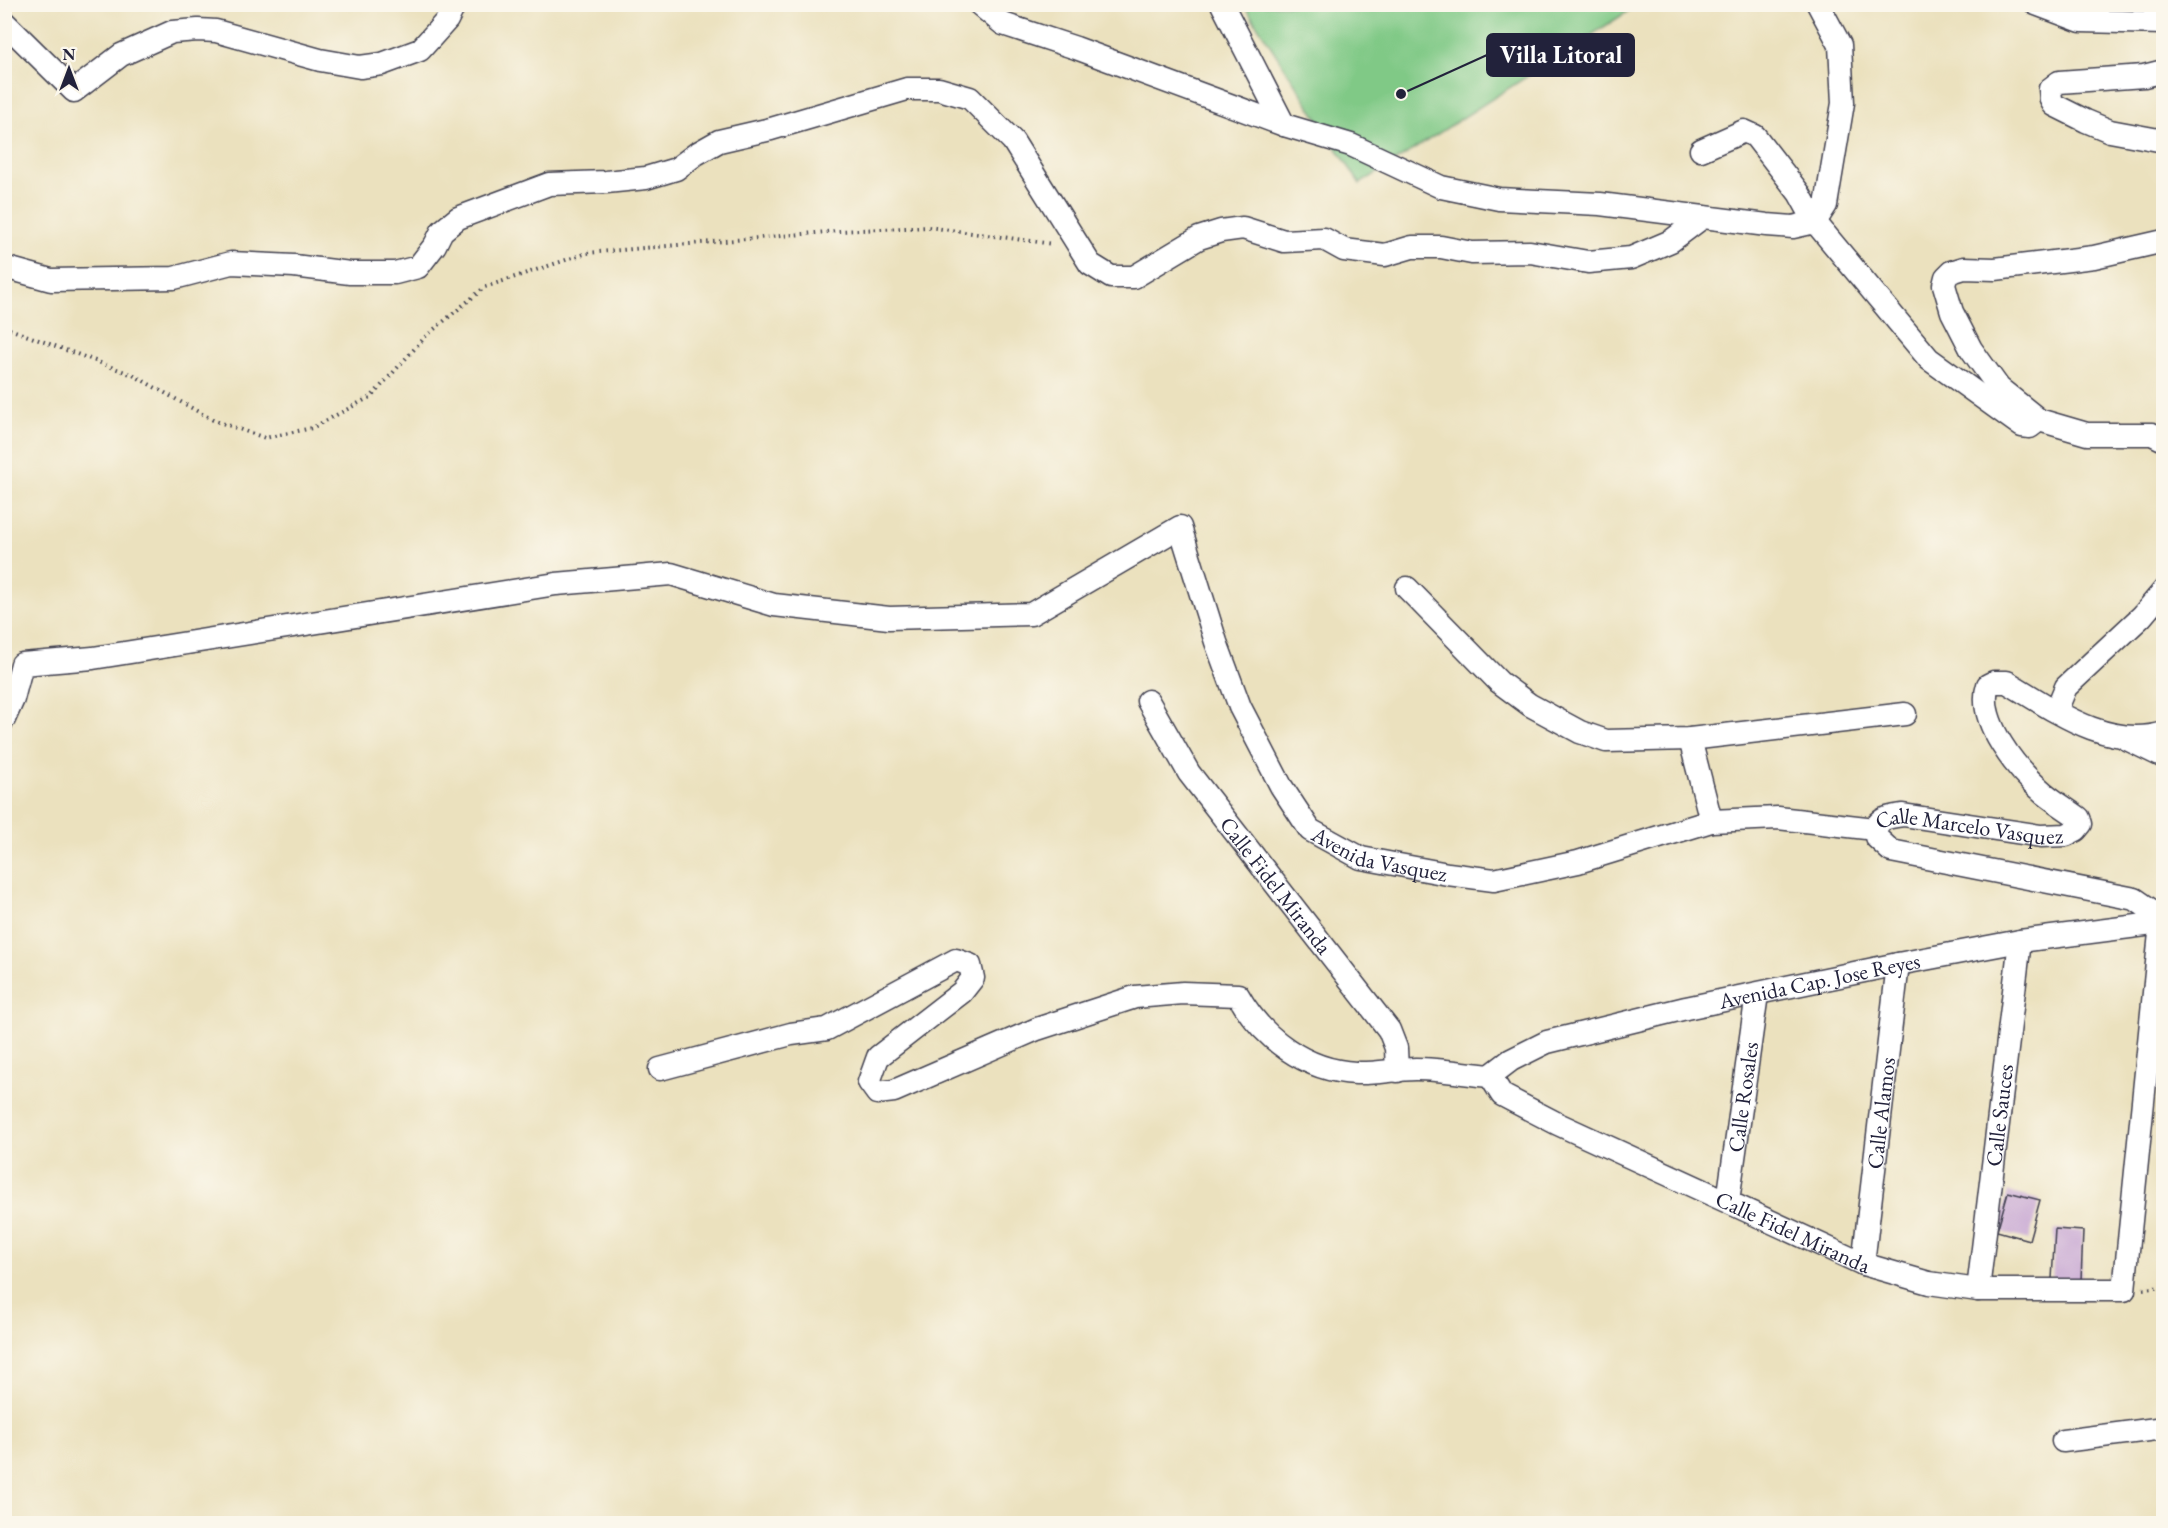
<svg xmlns="http://www.w3.org/2000/svg" width="2168" height="1528" viewBox="0 0 2168 1528" font-family="'EB Garamond',serif">
	<style>
		.green { fill: #80c986; stroke: #517660; stroke-width: 1.5 }
		.building { fill: #bd97ce }
		.lines { fill: none; stroke-linecap: round; stroke-linejoin: round }
		.minor-casing { stroke: #403f4f; stroke-width: 25 }
		.path { stroke: #403f4f; stroke-width: 4; stroke-dasharray: 1.5 4.5; stroke-linecap: butt }
		.minor { stroke: #fff; stroke-width: 22 }
		.labels { text-anchor: middle; dominant-baseline: central; stroke-width: 4.5; stroke-linejoin: round; paint-order: stroke }
		.street-label { font-size: 22px; fill: #22223b; stroke: #fbf7ec }
		.leader { fill: none; stroke: #22223b; stroke-width: 2 }
		.callout-dot { fill: #22223b; stroke: #fbf7ec; stroke-width: 2 }
		.callout { fill: #22223b; stroke: #22223b; stroke-width: 2 }
		.callout-label { font-size: 24px; text-anchor: middle; font-weight: bold; fill: #fff }
	</style>
	<rect width="100%" height="100%" fill="#fbf7ec"/>
	<filter id="ink" filterUnits="userSpaceOnUse"><feTurbulence type="fractalNoise" baseFrequency=".0167" numOctaves="2"/><feDisplacementMap in="SourceGraphic" scale="12" xChannelSelector="R" yChannelSelector="G"/><feConvolveMatrix kernelMatrix="1 2 1 2 8 2 1 2 1" color-interpolation-filters="sRGB"/></filter>
	<filter id="wash" filterUnits="userSpaceOnUse"><feTurbulence type="fractalNoise" baseFrequency=".008" numOctaves="4" result="noise"/><feDisplacementMap in="SourceGraphic" scale="24" xChannelSelector="R" yChannelSelector="G"/><feGaussianBlur stdDeviation="1.35" result="paint"/><feColorMatrix in="noise" values="0 0 0 0 0 0 0 0 0 0 0 0 0 0 0 0 0 1.4 0 .05"/><feComposite in="paint" operator="in"/></filter>
	<g filter="url(#wash)">
		<rect width="100%" height="100%" fill="#ebe1be"/>
		<polygon class="green" points="1244,5 1638,5 1360,184"/>
		<g id="blocks">
			<g class="building">
				<polygon points="2008,1192 2040,1200 2029,1240 1997,1231"/>
				<polygon points="2055,1229 2083,1231 2081,1280 2052,1279"/>
			</g>
		</g>
	</g>
	<g filter="url(#ink)">
		<use href="#blocks" fill-opacity="0" stroke="#403f4f" stroke-width="1.5"/>
		<g class="lines">
			<g class="minor-casing">
				<g id="minor">
					<polyline points="979,4 1003,24 1076,48 1284,125 1351,145 1441,187 1499,199 1600,204 1767,225 1793,227 1815,222 1929,359 2022,426 2030,427 2039,420"/>
					<polyline points="1222,4 1284,125"/>
					<polyline points="2036,4 2081,21 2164,23"/>
					<polyline points="4,22 74,91 121,55 172,32 198,30 216,31 320,60 360,67 382,64 420,50 447,20 455,4"/>
					<polyline points="2164,71 2144,76 2059,82 2050,89 2051,100 2054,105 2086,121 2110,131 2164,141"/>
					<polyline points="1701,150 1744,131 1755,136 1799,193 1815,222 1826,205 1843,103 1840,45 1818,4"/>
					<polyline points="2164,241 2094,257 1995,269 1964,268 1951,272 1946,277 1944,285 1952,312 1971,349 1999,388 2039,420 2087,434 2152,434 2164,440"/>
					<polyline points="4,267 51,280 174,278 231,263 294,266 350,273 395,273 418,267 435,245 442,231 458,218 549,184 606,182 646,178 676,169 696,154 719,141 771,129 907,89 939,89 970,98 1013,141 1090,264 1111,277 1134,277 1199,238 1221,231 1243,228 1284,241 1324,239 1344,250 1385,255 1412,247 1441,247 1472,253 1530,252 1588,262 1631,258 1671,241 1703,217"/>
					<polyline points="1407,588 1499,682 1530,705 1580,732 1606,741 1690,739 1905,714"/>
					<path id="s1" d="M1148 701 1189 773 1389 1030 1396 1048 1397 1071"/>
					<polyline points="2056,711 2066,687 2142,616 2164,590"/>
					<path id="s2" d="M4 719 13 699 22 664 93 658 556 584 671 574 774 605 889 618 1031 614 1180 527 1216 642 1240 707 1281 786 1310 830 1361 858 1448 874 1494 880 1578 862 1711 821 1778 818 1875 829"/>
					<polyline points="2125,738 2164,757"/>
					<polyline points="1690,739 1711,821"/>
					<path id="s3" d="M2161 923 2148 908 2135 899 1891 851 1876 837C1874 818 1888 817 1903 815L2041 836 2066 835 2076 830 2081 824 2079 818C2068 810 2055 802 2044 793 2018 771 1976 721 1988 685L1994 682H2007C2054 710 2107 750 2164 733"/>
					<path d="M660 1069 791 1034 827 1029 956 960 970 965 973 978 962 992 878 1057 869 1082 877 1093 894 1091 1037 1029 1135 997 1183 993 1238 995C1262 1038 1306 1071 1356 1073 1376 1074 1396 1069 1416 1069 1440 1069 1466 1074 1490 1076"/>
					<path id="s4" d="M1490 1076 1502 1095 1558 1124 1863 1264 1929 1283 1978 1290H2124L2161 923"/>
					<path id="s5" d="M1490 1076 1511 1060 1547 1042 1686 1008 1898 964 2020 941 2161 923"/>
					<path id="s6" d="M1728 1201 1757 994"/>
					<path id="s7" d="M1863 1264 1898 964"/>
					<path id="s8" d="M1978 1290 2020 941"/>
					<polyline points="2063,1441 2164,1428"/>
				</g>
			</g>
			<g class="path">
				<polyline points="4,327 133,375 213,420 265,438 312,428 372,396 426,336 485,287 587,253 838,231 928,227 1053,244"/>
				<polyline points="2143,1289 2164,1287"/>
			</g>
			<use href="#minor" class="minor"/>
		</g>
	</g>
	<g class="labels">
		<g class="street-label">
			<text stroke="none"><textPath href="#s3" startOffset="412">Calle Marcelo Vasquez</textPath></text>
			<text stroke="none"><textPath href="#s2" startOffset="1658">Avenida Vasquez</textPath></text>
			<text stroke="none"><textPath href="#s1" startOffset="225">Calle Fidel Miranda</textPath></text>
			<text stroke="none"><textPath href="#s5" startOffset="346">Avenida Cap. Jose Reyes</textPath></text>
			<text stroke="none"><textPath href="#s6" startOffset="105">Calle Rosales</textPath></text>
			<text stroke="none"><textPath href="#s7" startOffset="152">Calle Alamos</textPath></text>
			<text stroke="none"><textPath href="#s8" startOffset="176">Calle Sauces</textPath></text>
			<text stroke="none"><textPath href="#s4" startOffset="344">Calle Fidel Miranda</textPath></text>
		</g>
	</g>
	<path class="leader" d="M1401 94L1487 55"/>
	<circle class="callout-dot" cx="1401" cy="94" r="6"/>
	<rect class="callout" x="1487" y="34" width="147" height="42" rx="6"/>
	<g class="callout-label">
		<text x="1561" y="63">Villa Litoral</text>
	</g>
	<rect width="2168" height="1528" fill="none" stroke="#fbf7ec" stroke-width="24"/>
	<g transform="translate(69 69)" stroke="#fbf7ec" stroke-width="4.5" paint-order="stroke">
	<path d="M0-4.5L10 22L0 15L-10 22Z" fill="#22223b"/>
	<text y="-9" font-size="16" font-weight="bold" text-anchor="middle" fill="#22223b">N</text>
	</g>
</svg>
